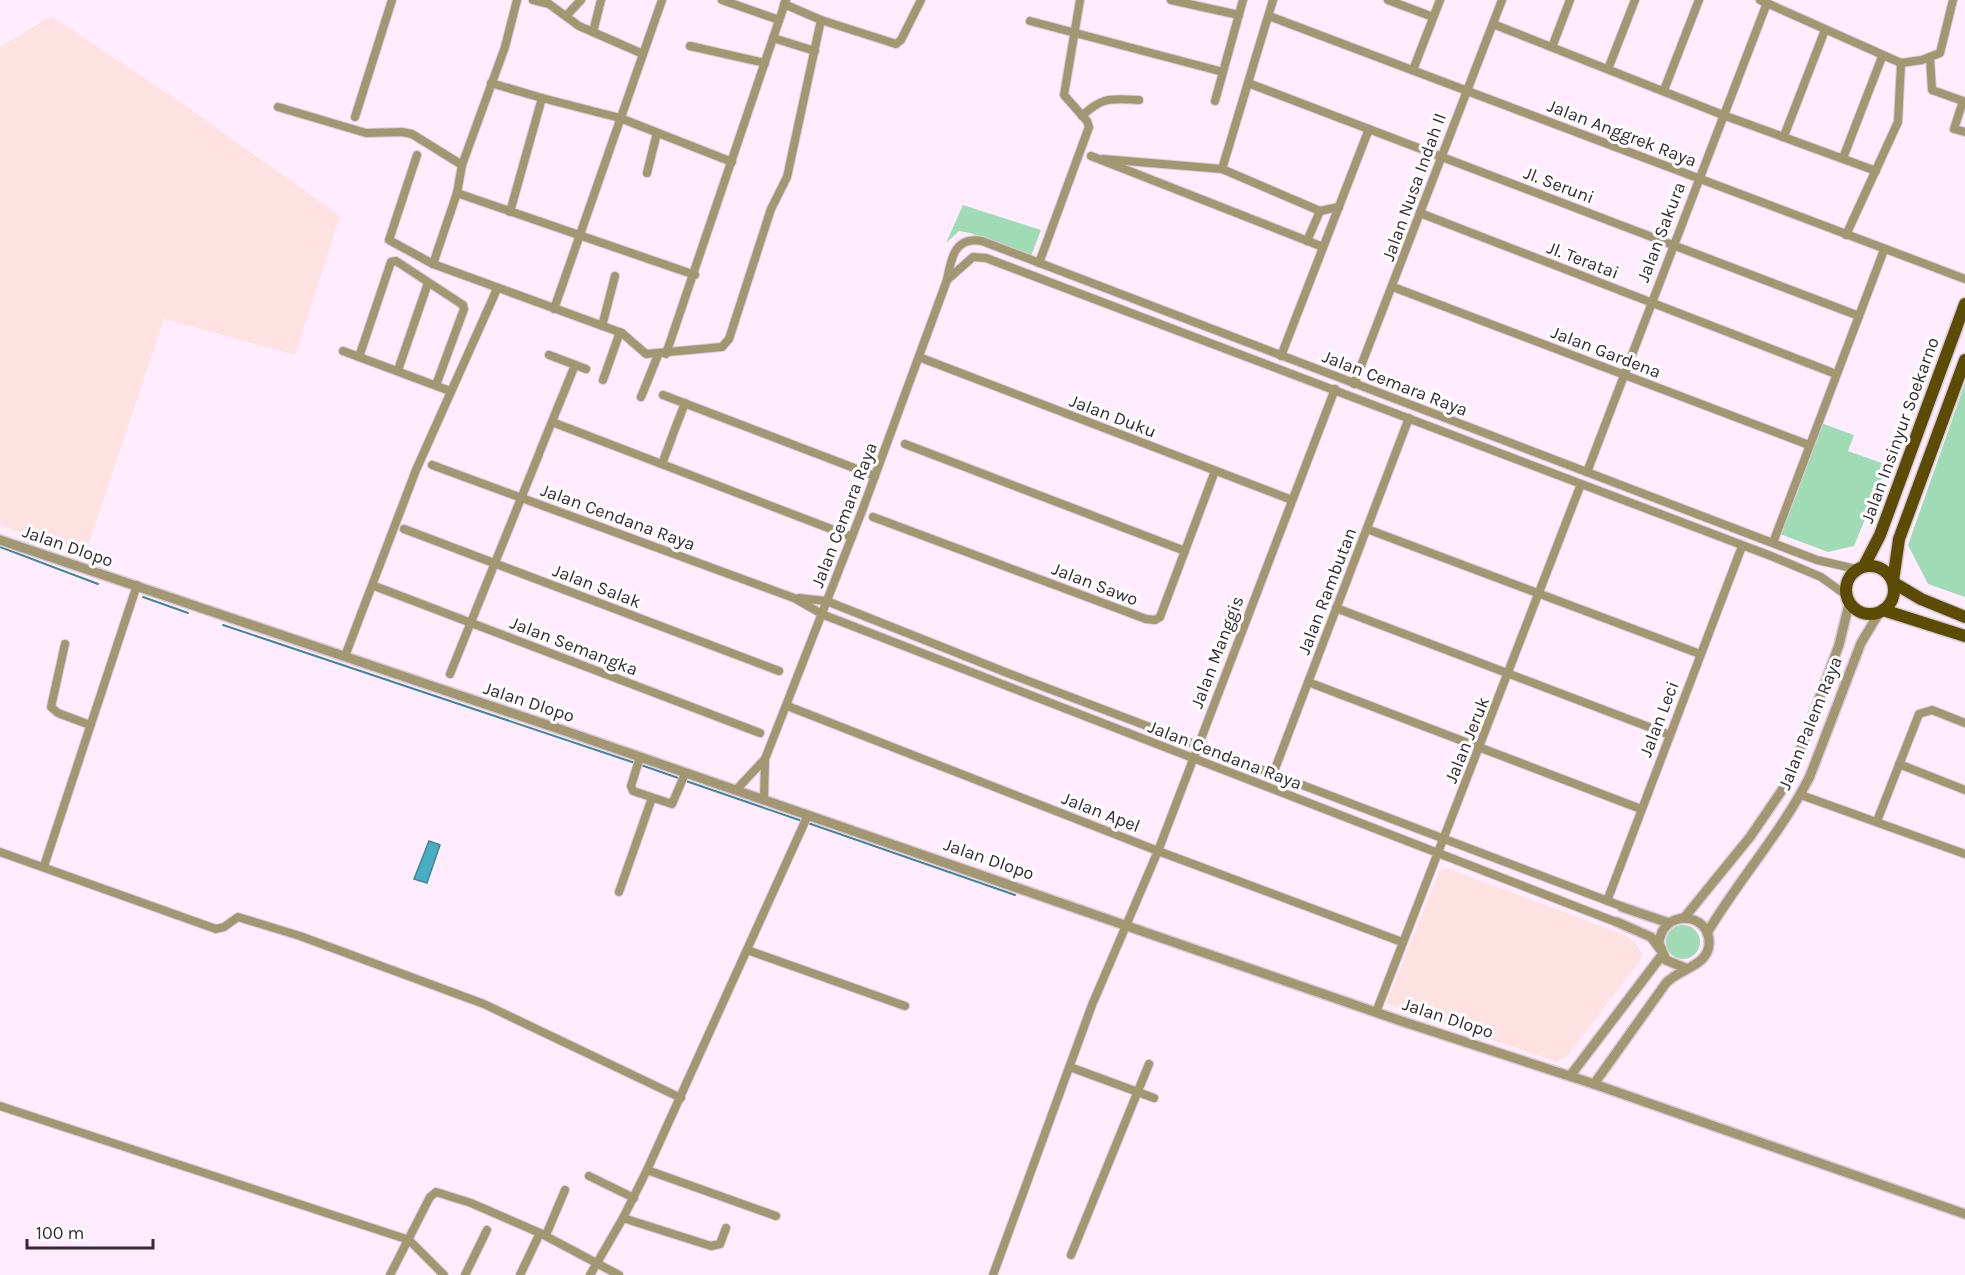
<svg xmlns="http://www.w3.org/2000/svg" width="1965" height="1275" viewBox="0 0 1965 1275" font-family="Karla,sans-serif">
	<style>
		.medical { fill: #fee2e1 }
		.green { fill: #9fdbb5 }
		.water { fill: #47aec4; stroke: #418699; stroke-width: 1.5 }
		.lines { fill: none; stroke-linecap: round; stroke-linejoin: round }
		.stream { stroke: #418699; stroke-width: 2 }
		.minor-casing { stroke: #dacada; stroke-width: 10 }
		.tertiary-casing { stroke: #dacada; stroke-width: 12 }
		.primary-casing { stroke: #dacada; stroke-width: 15 }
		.minor { stroke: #a29770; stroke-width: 8 }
		.tertiary { stroke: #a29770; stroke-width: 9 }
		.primary { stroke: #5c4b03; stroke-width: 12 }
		.labels { text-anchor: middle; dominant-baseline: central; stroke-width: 6; stroke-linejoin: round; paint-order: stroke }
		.street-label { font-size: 18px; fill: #342934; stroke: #fff }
	</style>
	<rect width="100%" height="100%" fill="#ffedff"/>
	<g class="medical">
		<polygon points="51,16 186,106 340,216 295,355 164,319 85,555 0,525 0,47"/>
		<polygon points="1447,868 1625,935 1635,942 1642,954 1641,959 1568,1055 1557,1062 1386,1004 1440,870"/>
	</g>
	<g class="green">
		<polygon points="963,205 1041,230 1031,256 970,233 959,231 946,243"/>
		<polygon points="1965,383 1965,597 1928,584 1908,545"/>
		<polygon points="1821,423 1854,435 1848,451 1887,465 1854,546 1828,552 1777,533"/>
		<circle cx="1683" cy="942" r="17"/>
	</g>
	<polygon class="water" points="429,841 440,845 427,883 414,879"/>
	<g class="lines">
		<g class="stream">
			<polyline points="0,547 98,584"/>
			<polyline points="143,597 188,613"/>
			<polyline points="223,625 635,763"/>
			<polyline points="641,765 681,779"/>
			<polyline points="686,781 802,821"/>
			<polyline points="808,823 1015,895"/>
		</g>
		<g class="minor-casing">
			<g id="minor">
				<polyline points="533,0 549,4 579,26 643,54"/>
				<polyline points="722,0 779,20"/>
				<polyline points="1171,0 1239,15"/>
				<polyline points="1388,0 1433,17"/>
				<polyline points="1760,0 1901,63 1922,60 1940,53 1953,0"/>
				<polyline points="784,4 821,20 896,44 901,40 921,0"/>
				<polyline points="567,15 581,0"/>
				<polyline points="1269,16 1965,279"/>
				<polyline points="1030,21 1223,72"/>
				<polyline points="1493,24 1723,115 1876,171"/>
				<polyline points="593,32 601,0"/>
				<polyline points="773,38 815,51"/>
				<polyline points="690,46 765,63"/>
				<polyline points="1552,47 1570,0"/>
				<polyline points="1930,58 1932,90 1963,101 1954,129 1965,132"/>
				<polyline points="1608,69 1635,0"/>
				<polyline points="1413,70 1440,0"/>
				<polyline points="491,83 542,98"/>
				<polyline points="1248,83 1859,316"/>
				<polyline points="1664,90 1699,0"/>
				<polyline points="1215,101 1243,0"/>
				<polyline points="278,107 366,133 402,132 412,134 462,165"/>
				<path d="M1082 116C1103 96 1111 99 1139 100"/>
				<polyline points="355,117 392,0"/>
				<polyline points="1784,136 1825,30"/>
				<polyline points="417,155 389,240 433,264 622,333 646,354 722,347 729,339 771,209 787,177 821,20"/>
				<polyline points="1091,156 1323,247"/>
				<polyline points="1843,158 1882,57"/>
				<polyline points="1103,159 1222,169 1273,0"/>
				<polyline points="1222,169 1320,211"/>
				<polyline points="647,173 657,133"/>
				<polyline points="457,193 695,275"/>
				<polyline points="510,212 542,98 620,118 732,162"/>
				<polyline points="1420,213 1836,374"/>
				<polyline points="1846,235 1898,122 1901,63"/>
				<polyline points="1307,241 1320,211 1339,207"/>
				<polyline points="1039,263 1089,127 1087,121 1064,95 1080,0"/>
				<polyline points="433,264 457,193 462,165 505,47 517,0"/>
				<polyline points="947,280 973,257 986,258 1771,556 1821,577 1846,595"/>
				<polyline points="1393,287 1809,445"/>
				<polyline points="554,309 662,0"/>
				<polyline points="602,326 615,276"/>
				<polyline points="343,351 450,391"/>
				<polyline points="666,354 786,0"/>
				<polyline points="549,355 586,369"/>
				<polyline points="1281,356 1369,129"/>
				<polyline points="359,357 391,262 396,261 463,305 464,309 436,385"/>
				<polyline points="924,359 1292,500"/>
				<polyline points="398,370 428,283"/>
				<polyline points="603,380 620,332"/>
				<polyline points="1354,384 1502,0"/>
				<polyline points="663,395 875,476"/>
				<polyline points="641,397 658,355"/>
				<polyline points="552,422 852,537"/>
				<polyline points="673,434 685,403"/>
				<polyline points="905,444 1185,551"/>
				<polyline points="540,451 575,365"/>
				<polyline points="662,464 672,437"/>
				<polyline points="432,465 794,598 822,614"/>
				<polyline points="1587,472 1767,3"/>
				<polyline points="873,517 1146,619 1155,620 1160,617 1215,471"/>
				<polyline points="404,529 779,671"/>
				<polyline points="1367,529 1700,654"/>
				<polyline points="1774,540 1884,250"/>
				<polyline points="377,587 760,733"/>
				<polyline points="799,598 826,601"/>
				<polyline points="829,602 1010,674 1621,906"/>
				<polyline points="1336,608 1670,735"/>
				<polyline points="824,615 1616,922"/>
				<polyline points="65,644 51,707 58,713 90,725"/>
				<polyline points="345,656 416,470 497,289"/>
				<polyline points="450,674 539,454"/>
				<polyline points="1308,682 1641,809"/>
				<polyline points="790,707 1158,851 1402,942"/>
				<polyline points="640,757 631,786 633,791 672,804 685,774"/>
				<polyline points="1899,764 1965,790"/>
				<polyline points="1273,774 1409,418"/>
				<path d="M736 790 765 759 862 511 947 280C951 258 955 236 982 241L1817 560 1856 569"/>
				<polyline points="1801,795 1965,854"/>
				<polyline points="764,799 765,759"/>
				<polyline points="1877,821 1919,714 1932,710 1965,723"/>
				<polyline points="0,852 216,929 224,927 238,917 300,936 484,1004 681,1098"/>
				<polyline points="44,866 137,585"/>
				<polyline points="619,892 652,798"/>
				<polyline points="1607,901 1741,549"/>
				<polyline points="747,950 905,1006"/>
				<polyline points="1378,1007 1581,484"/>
				<polyline points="1070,1067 1154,1098"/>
				<polyline points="0,1106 409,1240 444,1275"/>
				<polyline points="647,1170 776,1216"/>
				<polyline points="589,1176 634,1198"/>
				<polyline points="623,1218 711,1246 720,1244 726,1228"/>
				<polyline points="546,1235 565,1190"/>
				<polyline points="1071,1255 1149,1064"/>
				<polyline points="390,1275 430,1197 436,1192 471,1203 540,1233 619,1275"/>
				<polyline points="465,1275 487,1230"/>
				<polyline points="520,1275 540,1233"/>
				<polyline points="590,1275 623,1218 647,1170 808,815"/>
				<polyline points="993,1275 1092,1005 1158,851 1335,389"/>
			</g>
		</g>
		<g class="tertiary-casing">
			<g id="tertiary">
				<polyline points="0,540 568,732 1401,1021 1594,1084 1965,1214"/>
				<polyline points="1622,907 1669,923"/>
				<polyline points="1684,918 1750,837 1789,780 1839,645 1849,604"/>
				<polyline points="1617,922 1651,937 1660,949"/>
				<path d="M1707 933C1739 879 1782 832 1810 776L1861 643 1879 613"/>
				<polyline points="1570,1076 1662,955"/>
				<path d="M1594 1084 1666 983C1680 968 1708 966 1709 944 1711 912 1662 908 1659 943L1666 960 1685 968"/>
			</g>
		</g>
		<g class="primary-casing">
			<g id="primary">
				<circle cx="1870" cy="590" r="24"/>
				<polyline points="1864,566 1880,535 1965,304"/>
				<polyline points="1893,581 1899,539 1965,360"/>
				<polyline points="1894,583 1921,599 1965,617"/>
				<polyline points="1883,610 1965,636"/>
			</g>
		</g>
		<use href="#minor" class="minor"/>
		<use href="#tertiary" class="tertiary"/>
		<use href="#primary" class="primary"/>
	</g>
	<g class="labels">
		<g class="street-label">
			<text transform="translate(1622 133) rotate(21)">Jalan Anggrek Raya</text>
			<text transform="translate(1559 185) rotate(21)">Jl. Seruni</text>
			<text transform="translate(1414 187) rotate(-70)">Jalan Nusa Indah II</text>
			<text transform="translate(1661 232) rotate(-69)">Jalan Sakura</text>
			<text transform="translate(1583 260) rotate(21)">Jl. Teratai</text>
			<text transform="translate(1606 352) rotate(21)">Jalan Gardena</text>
			<text transform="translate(1395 383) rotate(21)">Jalan Cemara Raya</text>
			<text transform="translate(1113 416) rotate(21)">Jalan Duku</text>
			<text transform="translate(1900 430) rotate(-70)">Jalan Insinyur Soekarno</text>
			<text transform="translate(844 515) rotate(-69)">Jalan Cemara Raya</text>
			<text transform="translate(618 517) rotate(20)">Jalan Cendana Raya</text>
			<text transform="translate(68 546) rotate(19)">Jalan Dlopo</text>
			<text transform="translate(1095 584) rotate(21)">Jalan Sawo</text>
			<text transform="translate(597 586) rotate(21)">Jalan Salak</text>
			<text transform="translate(1327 591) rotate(-69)">Jalan Rambutan</text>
			<text transform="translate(574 646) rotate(21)">Jalan Semangka</text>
			<text transform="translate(1217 652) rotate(-69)">Jalan Manggis</text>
			<text transform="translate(529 702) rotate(18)">Jalan Dlopo</text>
			<text transform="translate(1659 719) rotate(-69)">Jalan Leci</text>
			<text transform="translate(1810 723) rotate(-68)">Jalan Palem Raya</text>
			<text transform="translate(1467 740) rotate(-68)">Jalan Jeruk</text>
			<text transform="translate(1225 755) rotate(21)">Jalan Cendana Raya</text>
			<text transform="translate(1101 812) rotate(21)">Jalan Apel</text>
			<text transform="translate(989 859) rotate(19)">Jalan Dlopo</text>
			<text transform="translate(1448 1018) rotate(18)">Jalan Dlopo</text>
		</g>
	</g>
	<path d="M27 1239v9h126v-9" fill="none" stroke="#342934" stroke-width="3"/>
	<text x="36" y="1239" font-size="18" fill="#342934" stroke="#ffffff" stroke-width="4.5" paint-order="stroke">100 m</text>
</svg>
